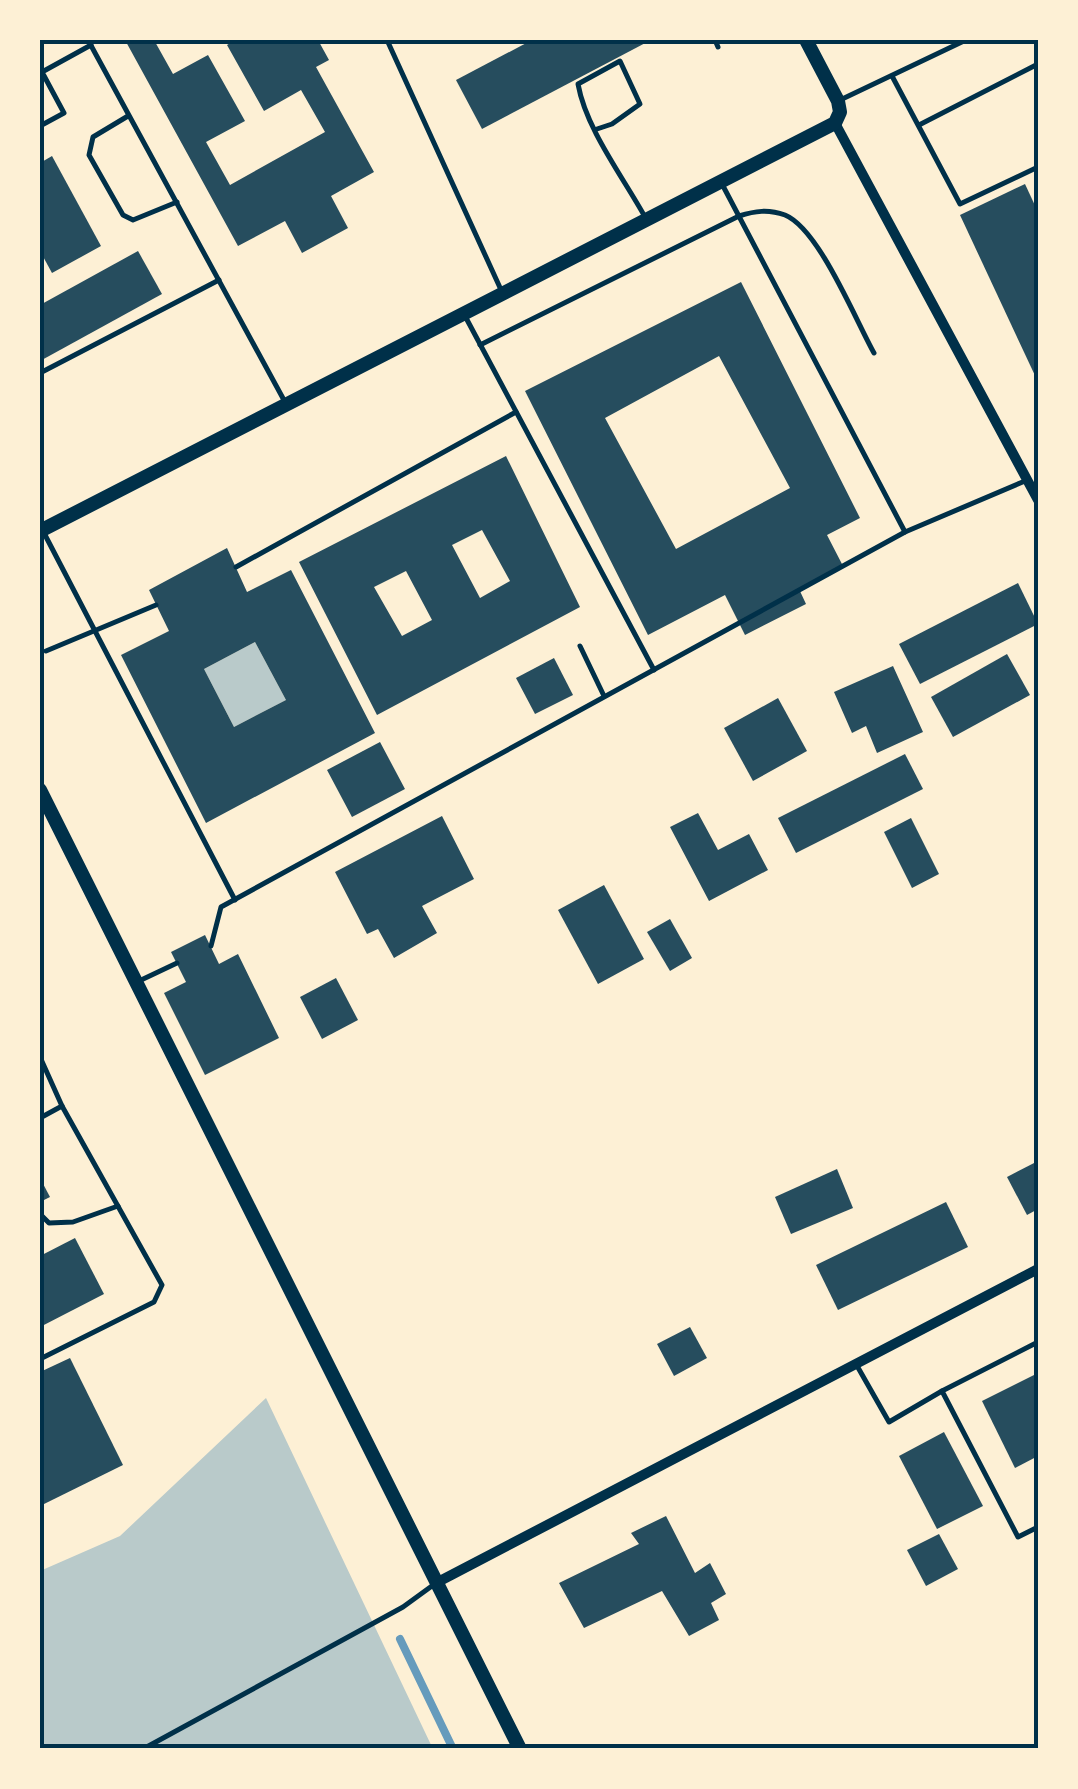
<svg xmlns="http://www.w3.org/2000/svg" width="1078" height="1789" viewBox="0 0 1078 1789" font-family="'Work Sans',sans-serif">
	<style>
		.green { fill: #b9caca }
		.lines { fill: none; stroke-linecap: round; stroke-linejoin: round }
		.stream { stroke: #669bbc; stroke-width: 8 }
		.building { fill: #264d5e; fill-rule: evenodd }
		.service { stroke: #003049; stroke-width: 5 }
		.minor { stroke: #003049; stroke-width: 10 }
		.tertiary { stroke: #003049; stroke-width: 14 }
		.neatline { fill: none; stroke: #003049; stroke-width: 4 }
	</style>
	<rect width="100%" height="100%" fill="#fdf0d5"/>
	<g class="green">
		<polygon points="255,642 286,700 234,727 204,669"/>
		<polygon points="266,1398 433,1749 40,1749 40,1571 120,1536"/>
	</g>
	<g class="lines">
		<polyline class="stream" points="400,1639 453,1749"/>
	</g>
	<g class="building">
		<polygon points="125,40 154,40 173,74 208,55 245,121 206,142 230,185 325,132 301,90 264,111 227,45 235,40 318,40 329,60 316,67 374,172 331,196 348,228 302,253 285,221 238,246"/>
		<polygon points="532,40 651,40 482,129 456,80"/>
		<polygon points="52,156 101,246 52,273 40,251 40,163"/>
		<polygon points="1025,184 1038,212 1038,382 960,215"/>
		<polygon points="138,251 162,294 40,361 40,305"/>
		<path d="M741 282 860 518 827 535 843 566 799 589 806 604 745 635 725 595 648 635 525 391ZM719 356 790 488 676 549 605 418Z"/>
		<path d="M506 456 580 607 377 715 299 562ZM482 530 510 581 480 598 452 545ZM406 571 432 620 402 636 374 587Z"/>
		<path d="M227 548 247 592 291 570 375 733 206 823 121 655 169 631 149 590ZM255 642 286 700 234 727 204 669Z"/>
		<polygon points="1018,583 1038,624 920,684 899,644"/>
		<polygon points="1007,654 1030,695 953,737 931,697"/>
		<polygon points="554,658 573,695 535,714 516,678"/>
		<polygon points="893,666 923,732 877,753 866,726 852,733 834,692"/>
		<polygon points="778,698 807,751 753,781 724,728"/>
		<polygon points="380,742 405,789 352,817 327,770"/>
		<polygon points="905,754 923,789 796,853 778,818"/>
		<polygon points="698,813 718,850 749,834 768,870 709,901 670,827"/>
		<polygon points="442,816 474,879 422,906 437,933 394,958 378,929 367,934 335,872"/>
		<polygon points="911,818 939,874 912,888 884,832"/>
		<polygon points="604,885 644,959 598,984 558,910"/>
		<polygon points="670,919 692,958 670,971 647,932"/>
		<polygon points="205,935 219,964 238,954 279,1038 205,1075 164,993 186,982 171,952"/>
		<polygon points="336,978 358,1020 322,1039 300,997"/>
		<polygon points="1038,1161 1038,1209 1027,1215 1007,1177"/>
		<polygon points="837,1169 853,1208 791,1234 775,1197"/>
		<polygon points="40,1178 50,1197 40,1202"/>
		<polygon points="946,1202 968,1247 838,1310 816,1265"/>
		<polygon points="75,1238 104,1294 40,1327 40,1256"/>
		<polygon points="690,1327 707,1358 674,1376 657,1344"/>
		<polygon points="70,1358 123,1465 40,1506 40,1372"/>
		<polygon points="1038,1373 1038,1456 1015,1468 982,1401"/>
		<polygon points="944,1432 983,1506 937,1529 899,1456"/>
		<polygon points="666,1516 695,1573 710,1563 726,1594 711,1603 719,1620 689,1636 662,1591 584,1628 559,1583 639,1544 631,1533"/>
		<polygon points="939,1534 958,1569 926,1586 907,1550"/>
	</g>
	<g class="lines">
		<g class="service">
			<polyline points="88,40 285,402"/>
			<polyline points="387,40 502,292"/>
			<polyline points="715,40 718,47"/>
			<polyline points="892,76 960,204 1038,167"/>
			<polyline points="838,101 966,40"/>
			<polyline points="128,116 93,137 89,155 123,215 133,220 177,202"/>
			<polyline points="919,125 1038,64"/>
			<polyline points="40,126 64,113 42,72 91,45"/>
			<path d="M597 129 612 124 640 104 620 61 578 84C586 129 623 177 645 217"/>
			<polyline points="722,184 905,532"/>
			<polyline points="465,316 654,670"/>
			<path d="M480 345 739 216C755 211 768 209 785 215 819 229 855 319 874 353"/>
			<polyline points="40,373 219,280"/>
			<polyline points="44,533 235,900"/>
			<polyline points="236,567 516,412"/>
			<polyline points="580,646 604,696"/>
			<polyline points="46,651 156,605"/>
			<polyline points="211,946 221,907 905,532 1025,481"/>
			<polyline points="139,981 177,963"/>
			<polyline points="40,1057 62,1106 162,1285 154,1302 40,1359"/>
			<polyline points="40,1118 62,1106"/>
			<polyline points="40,1214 49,1223 73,1222 118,1206"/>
			<polyline points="1038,1342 942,1391 1018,1537 1038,1527"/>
			<polyline points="856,1364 889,1422 942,1391"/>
			<polyline points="143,1749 403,1607 436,1583"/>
		</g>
		<g class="minor">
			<polyline points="835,123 1038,500"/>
			<polyline points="436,1583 1038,1269"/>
		</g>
		<g class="tertiary">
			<polyline points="40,531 835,123 840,112 838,101 806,40"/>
			<polyline points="40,790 520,1749"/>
		</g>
	</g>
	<rect width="1078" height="1789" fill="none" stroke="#fdf0d5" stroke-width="85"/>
	<rect x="42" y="42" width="994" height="1704" class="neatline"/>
</svg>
